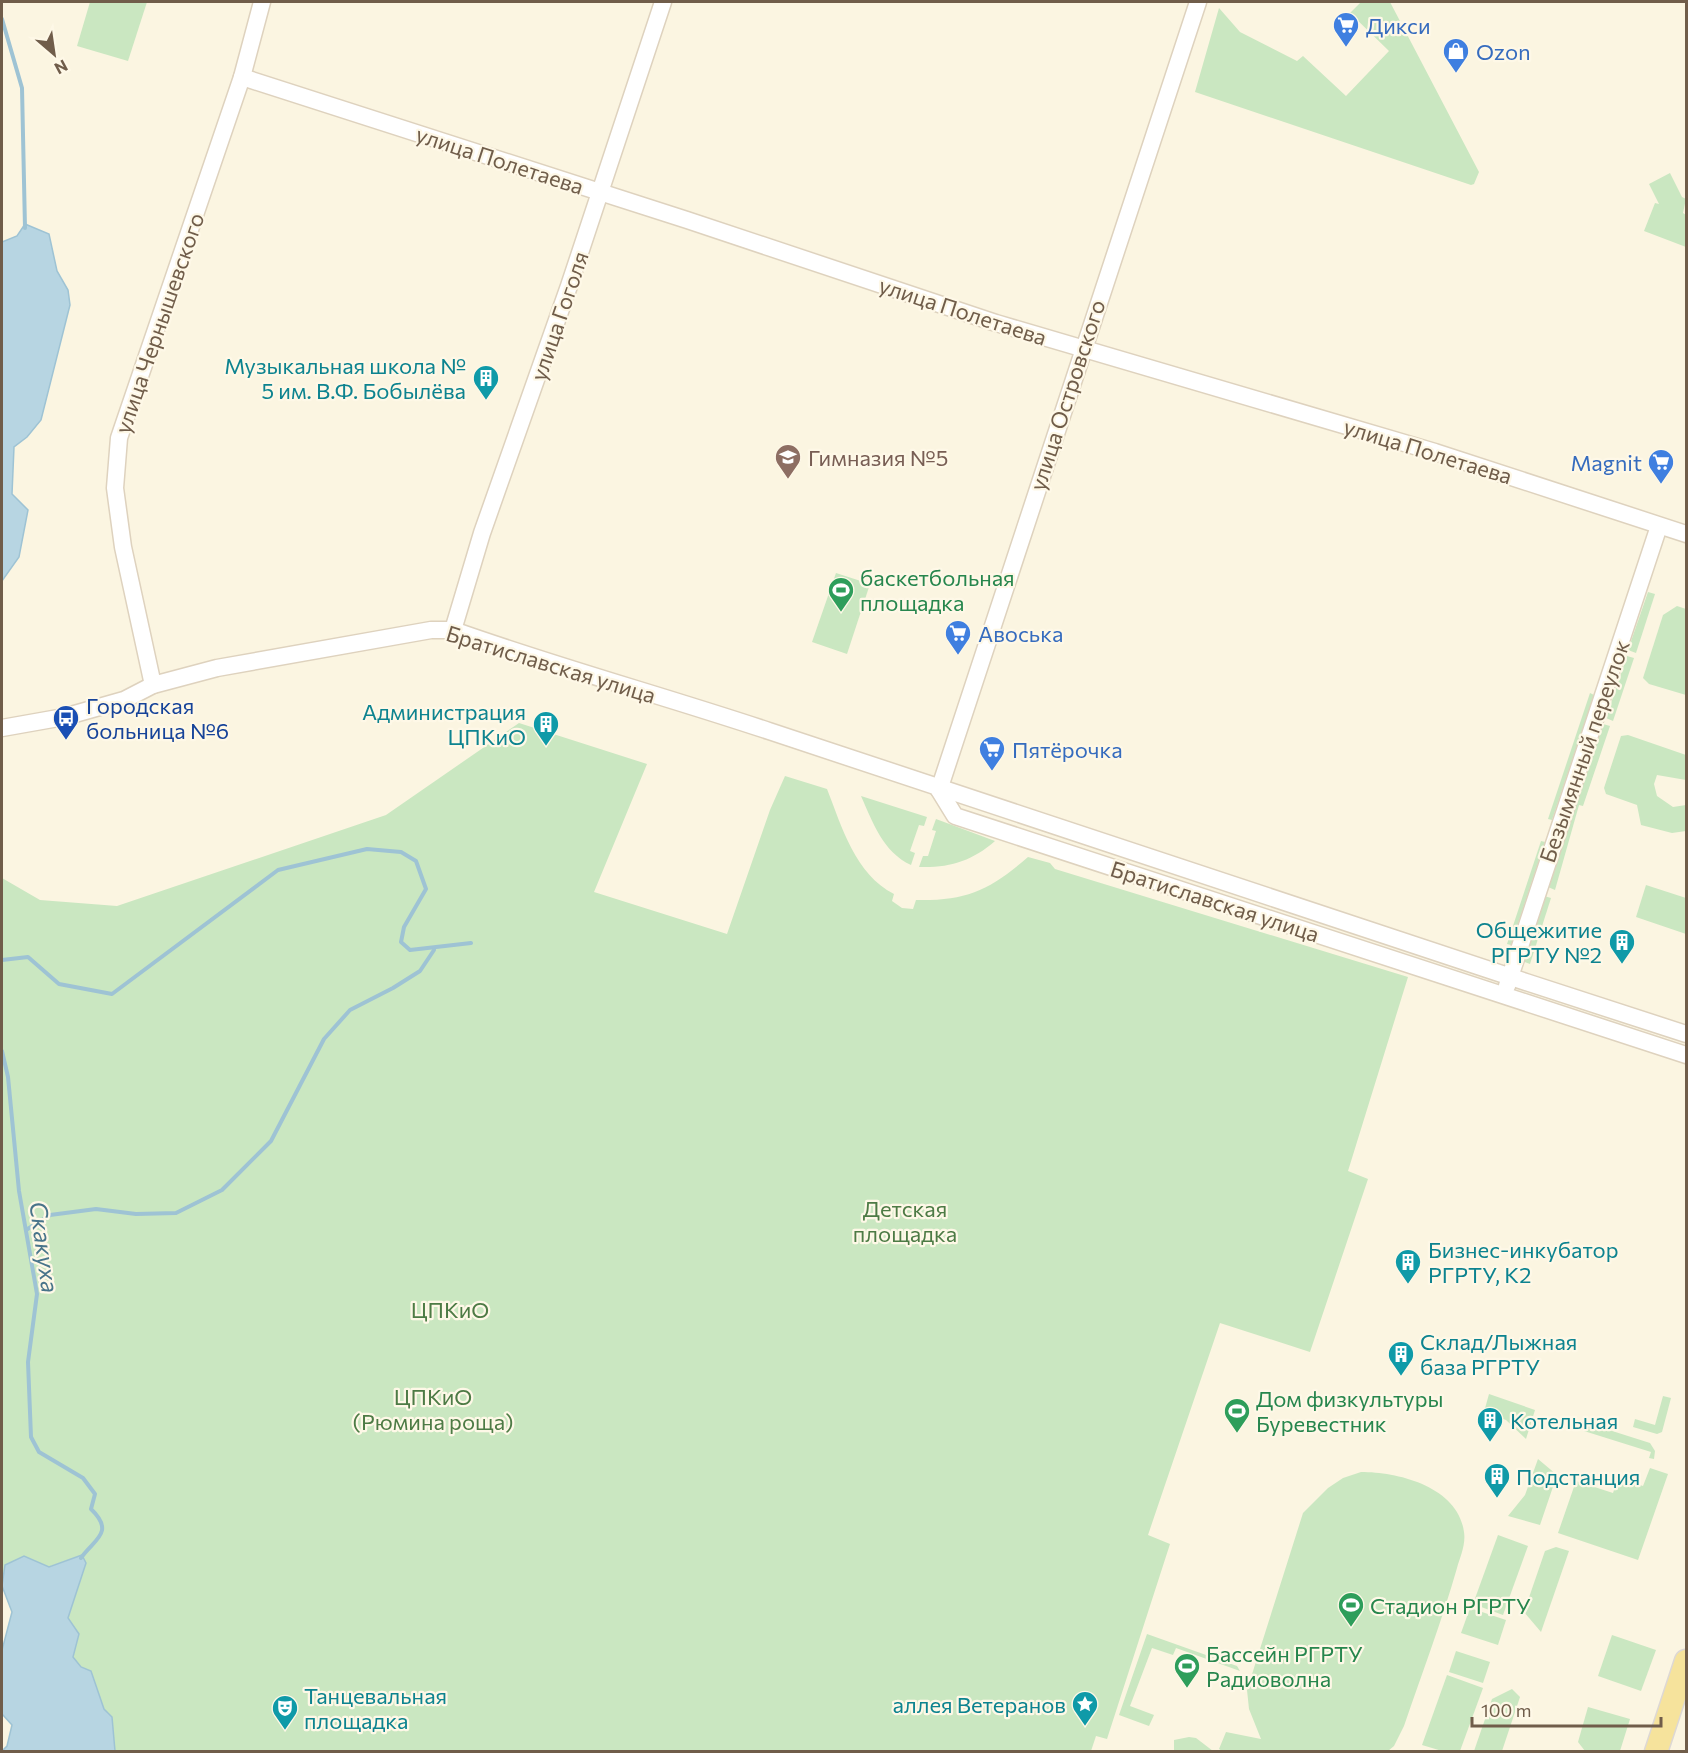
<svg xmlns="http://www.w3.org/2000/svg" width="1688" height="1753" viewBox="0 0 1688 1753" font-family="Commissioner,sans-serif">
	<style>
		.green { fill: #cae7c1 }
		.water { fill: #b7d5e2; stroke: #9ec3d4; stroke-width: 1.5 }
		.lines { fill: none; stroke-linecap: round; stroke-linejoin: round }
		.stream { stroke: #9ec3d4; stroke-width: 4 }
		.minor-casing { stroke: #ded2be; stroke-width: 19 }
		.major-casing { stroke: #ddd8d4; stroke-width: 25 }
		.minor { stroke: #fff; stroke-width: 16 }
		.major { stroke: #f6e39c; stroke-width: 22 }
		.labels { text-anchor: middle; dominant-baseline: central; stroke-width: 4.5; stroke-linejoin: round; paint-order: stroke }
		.shop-label { font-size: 22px; fill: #366cbe; stroke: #fef8e7; text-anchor: start }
		.street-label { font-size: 22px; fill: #705d4a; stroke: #fef8e7 }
		.culture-label { font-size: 22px; fill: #0d838f; stroke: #fef8e7; text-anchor: start }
		.education-label { font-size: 22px; fill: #785e54; stroke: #fef8e7; text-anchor: start }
		.leisure-label { font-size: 22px; fill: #27864d; stroke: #fef8e7; text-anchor: start }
		.transit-label { font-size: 22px; fill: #164399; stroke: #fef8e7; text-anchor: start }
		.park-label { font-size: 22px; fill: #4d7b45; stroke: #fef8e7 }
		.water-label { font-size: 24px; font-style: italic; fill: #48748a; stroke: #fef8e7 }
	</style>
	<rect width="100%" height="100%" fill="#fbf5e1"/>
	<g class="green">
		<polygon points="90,2 147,2 128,61 77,46"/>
		<polygon points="1361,2 1390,2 1479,172 1474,184 1471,185 1195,92 1219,8 1240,32 1297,61 1303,56 1346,96 1389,51 1350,13"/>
		<polygon points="1670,173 1682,197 1686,199 1683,213 1686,215 1686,247 1644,231 1655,203 1659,204 1649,184"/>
		<polygon points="836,573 870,584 847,654 812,642"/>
		<polygon points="1648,592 1655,594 1636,653 1628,650"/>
		<polygon points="1677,606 1686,609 1686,695 1649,684 1643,678 1663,615"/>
		<polygon points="1627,656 1634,658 1613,721 1606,718"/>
		<polygon points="1590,693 1594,695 1552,820 1548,819"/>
		<path d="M519 723 647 764 594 892 727 934 770 810 785 776 827 789C842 827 855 874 894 894L892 901 902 908 913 909 916 900C967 901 990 890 1028 857L1050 863 1055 869 1408 977 1348 1171 1368 1179 1310 1352 1220 1323 1148 1535 1170 1544 1107 1739 1096 1736 1091 1751H115L112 1717 104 1709 91 1671 81 1667 73 1657 79 1634 68 1618 86 1563 82 1555 2 1583V878L40 900 117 906 386 815Z"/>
		<polygon points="1603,724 1610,726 1583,806 1579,805 1555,890 1548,887"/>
		<polygon points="1628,735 1686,755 1686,780 1657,775 1654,784 1657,796 1673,807 1686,805 1686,831 1672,833 1641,825 1637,805 1606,794 1604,788 1621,736"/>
		<path d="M861 796 927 817 924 826 919 825 910 851 915 853 911 865C883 852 873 823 861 796Z"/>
		<path d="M936 819 995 841C972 861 950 868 919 867L923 856H928L936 831 932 830Z"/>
		<polygon points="1541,841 1545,842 1511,945 1507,944"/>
		<polygon points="1646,885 1686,898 1686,934 1636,917"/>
		<polygon points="1544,896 1551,898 1530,964 1522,961"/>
		<polygon points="1489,1394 1535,1410 1526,1439 1506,1420 1484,1412"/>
		<polygon points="1663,1396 1671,1398 1662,1432 1657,1434 1633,1427 1635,1419 1655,1425"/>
		<polygon points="1587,1423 1650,1443 1655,1451 1654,1459 1649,1458 1651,1452 1584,1431"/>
		<polygon points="1538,1459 1557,1475 1540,1525 1508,1516 1525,1495"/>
		<polygon points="1650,1468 1668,1474 1638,1560 1558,1533 1576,1481 1613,1493 1618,1478 1643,1486"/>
		<path d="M1361 1472C1399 1472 1458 1487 1464 1532 1466 1545 1460 1557 1457 1568 1442 1621 1422 1673 1404 1726L1394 1746 1388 1751H1222L1219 1749 1226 1732 1261 1739 1249 1709 1247 1690 1303 1513 1328 1488 1343 1478Z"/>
		<polygon points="1498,1535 1528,1546 1503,1615 1473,1604"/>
		<polygon points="1556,1547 1569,1551 1541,1632 1524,1612 1545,1551"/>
		<polygon points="1470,1608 1506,1620 1498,1645 1461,1633"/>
		<polygon points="1147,1634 1237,1666 1240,1671 1176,1648 1173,1655 1152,1648 1130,1706 1154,1715 1149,1726 1119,1715"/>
		<polygon points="1612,1635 1656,1650 1641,1691 1598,1676"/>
		<polygon points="1456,1651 1490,1662 1483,1683 1449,1672"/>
		<polygon points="1447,1675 1483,1688 1460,1751 1442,1751 1422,1745"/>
		<polygon points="1512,1689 1520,1697 1502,1751 1474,1751 1492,1699"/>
		<polygon points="1588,1707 1630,1719 1620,1751 1585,1751 1578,1742"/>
		<polygon points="1189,1737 1196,1738 1213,1751 1174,1751 1174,1740"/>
	</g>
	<g class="water">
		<polygon points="25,224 49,234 57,271 68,290 70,305 41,420 27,437 14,447 12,494 28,510 19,557 2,581 2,242 17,236"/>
		<polygon points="82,1555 86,1563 68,1618 79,1634 73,1657 81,1667 91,1671 104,1709 112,1717 115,1751 2,1751 7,1746 12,1725 2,1714 2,1650 12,1612 2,1586 5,1565 24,1556 49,1567"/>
	</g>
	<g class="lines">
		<g class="stream">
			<polyline points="2,19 22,88 25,228"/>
			<polyline points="2,960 28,957 59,984 112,994 278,870 367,849 401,852 416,861 426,889 404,927 401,942 410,950 471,943"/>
			<path d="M2 1051 8 1077 19 1191 37 1294 28 1362 31 1437 39 1452 83 1478 95 1494 91 1509C116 1533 93 1540 81 1558"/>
			<polyline points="26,1230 50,1215 96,1209 136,1214 176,1213 222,1190 271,1141 324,1039 350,1010 393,988 420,971 434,950"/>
		</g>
		<g class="minor-casing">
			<g id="minor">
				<polyline points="242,77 687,220 996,323 1435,452 1686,534"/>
				<polyline points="453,630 482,533 569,286 663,2"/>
				<polyline points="153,685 123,547 115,488 119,438 242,77 262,2"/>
				<path d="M2 728 64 717 124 700 153 685 217 668 431 630H453C557 667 664 696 769 731 1075 834 1380 935 1686 1034"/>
				<polyline points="939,790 1198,2"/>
				<polyline points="939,790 955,816 1686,1055"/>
				<polyline points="1507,986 1659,526"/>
			</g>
		</g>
		<g class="major-casing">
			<polyline id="major" points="1656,1752 1686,1661"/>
		</g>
		<use href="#minor" class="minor"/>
		<use href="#major" class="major"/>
	</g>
	<defs>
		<g id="supermarket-pin" transform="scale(1.35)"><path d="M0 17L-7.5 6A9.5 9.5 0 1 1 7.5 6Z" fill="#3f7fe0" stroke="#fef8e7"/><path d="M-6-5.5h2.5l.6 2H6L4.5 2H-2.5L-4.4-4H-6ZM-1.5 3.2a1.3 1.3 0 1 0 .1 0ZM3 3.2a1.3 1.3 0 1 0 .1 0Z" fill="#fff"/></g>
		<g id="shop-pin" transform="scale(1.35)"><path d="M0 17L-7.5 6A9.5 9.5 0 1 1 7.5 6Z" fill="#3f7fe0" stroke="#fef8e7"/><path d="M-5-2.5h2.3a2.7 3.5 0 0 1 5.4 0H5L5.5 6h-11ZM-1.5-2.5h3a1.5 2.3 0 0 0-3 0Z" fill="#fff"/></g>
		<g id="building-pin" transform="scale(1.35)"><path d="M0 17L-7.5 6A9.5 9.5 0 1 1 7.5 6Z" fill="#0f9aa8" stroke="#fef8e7"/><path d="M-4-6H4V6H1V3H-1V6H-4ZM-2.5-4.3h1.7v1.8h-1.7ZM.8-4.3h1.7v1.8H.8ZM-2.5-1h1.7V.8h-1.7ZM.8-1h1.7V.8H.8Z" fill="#fff"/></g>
		<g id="school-pin" transform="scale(1.35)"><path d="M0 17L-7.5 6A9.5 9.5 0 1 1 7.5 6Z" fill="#8d6e63" stroke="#fef8e7"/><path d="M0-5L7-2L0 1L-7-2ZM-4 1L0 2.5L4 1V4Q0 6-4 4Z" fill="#fff"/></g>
		<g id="stadium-pin" transform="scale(1.35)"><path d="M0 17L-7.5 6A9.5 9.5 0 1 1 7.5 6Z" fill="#2e9e5b" stroke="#fef8e7"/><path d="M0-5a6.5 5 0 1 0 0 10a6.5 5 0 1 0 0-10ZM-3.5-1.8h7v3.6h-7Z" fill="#fff"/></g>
		<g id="bus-pin" transform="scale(1.35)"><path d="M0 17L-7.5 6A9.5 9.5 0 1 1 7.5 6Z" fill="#1a4fb4" stroke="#fef8e7"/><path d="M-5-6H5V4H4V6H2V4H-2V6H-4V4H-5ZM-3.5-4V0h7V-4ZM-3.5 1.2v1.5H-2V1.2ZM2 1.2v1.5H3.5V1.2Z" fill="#fff"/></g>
		<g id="sight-pin" transform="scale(1.35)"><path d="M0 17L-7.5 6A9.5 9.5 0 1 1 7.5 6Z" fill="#0f9aa8" stroke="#fef8e7"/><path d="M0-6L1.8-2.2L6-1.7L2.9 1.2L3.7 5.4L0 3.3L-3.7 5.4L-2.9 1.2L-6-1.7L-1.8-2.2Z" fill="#fff"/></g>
		<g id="theatre-pin" transform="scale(1.35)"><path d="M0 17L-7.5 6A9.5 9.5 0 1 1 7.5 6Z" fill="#0f9aa8" stroke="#fef8e7"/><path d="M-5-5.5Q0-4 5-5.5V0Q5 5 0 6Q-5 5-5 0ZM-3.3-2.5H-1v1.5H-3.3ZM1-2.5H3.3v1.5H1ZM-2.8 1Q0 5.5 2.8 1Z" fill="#fff"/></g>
	</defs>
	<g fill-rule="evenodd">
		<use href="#supermarket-pin" x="1346" y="25"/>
		<use href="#shop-pin" x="1456" y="51"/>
		<use href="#building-pin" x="486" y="378"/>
		<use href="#school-pin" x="788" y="457"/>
		<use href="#supermarket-pin" x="1661" y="462"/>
		<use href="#stadium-pin" x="841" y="590"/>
		<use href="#supermarket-pin" x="958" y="633"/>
		<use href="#bus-pin" x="66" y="718"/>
		<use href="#building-pin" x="546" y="724"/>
		<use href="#supermarket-pin" x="992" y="749"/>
		<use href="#building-pin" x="1622" y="942"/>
		<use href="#building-pin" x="1408" y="1262"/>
		<use href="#building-pin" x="1401" y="1354"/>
		<use href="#stadium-pin" x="1237" y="1411"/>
		<use href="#building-pin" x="1490" y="1420"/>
		<use href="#building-pin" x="1497" y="1476"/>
		<use href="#stadium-pin" x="1351" y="1605"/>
		<use href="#stadium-pin" x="1187" y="1666"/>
		<use href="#sight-pin" x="1085" y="1704"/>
		<use href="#theatre-pin" x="285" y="1708"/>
	</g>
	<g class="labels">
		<g class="shop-label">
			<text x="1366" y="25">Дикси</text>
			<text x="1476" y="51">Ozon</text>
			<text x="1642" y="462" text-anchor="end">Magnit</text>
			<text x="978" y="633">Авоська</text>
			<text x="1012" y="749">Пятёрочка</text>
		</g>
		<g class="street-label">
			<text transform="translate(500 160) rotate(18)">улица Полетаева</text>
			<text transform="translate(963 311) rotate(18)">улица Полетаева</text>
			<text transform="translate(559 316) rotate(-71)">улица Гоголя</text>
			<text transform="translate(159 323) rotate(-71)">улица Чернышевского</text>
			<text transform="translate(1067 395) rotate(-72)">улица Островского</text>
			<text transform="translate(1428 451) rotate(17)">улица Полетаева</text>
			<text transform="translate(551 664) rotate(17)">Братиславская улица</text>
			<text transform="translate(1584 751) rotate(-71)">Безымянный переулок</text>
			<text transform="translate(1215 901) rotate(18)">Братиславская улица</text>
		</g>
		<g class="culture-label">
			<text x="466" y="365" text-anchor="end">Музыкальная школа №<tspan x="466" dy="25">5 им. В.Ф. Бобылёва</tspan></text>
			<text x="526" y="711" text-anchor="end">Администрация<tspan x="526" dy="25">ЦПКиО</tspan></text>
			<text x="1602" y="929" text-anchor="end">Общежитие<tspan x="1602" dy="25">РГРТУ №2</tspan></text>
			<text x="1428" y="1249">Бизнес-инкубатор<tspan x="1428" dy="25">РГРТУ, К2</tspan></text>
			<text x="1420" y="1341">Склад/Лыжная<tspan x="1420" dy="25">база РГРТУ</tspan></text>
			<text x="1510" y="1420">Котельная</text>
			<text x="1516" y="1476">Подстанция</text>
			<text x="304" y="1695">Танцевальная<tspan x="304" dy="25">площадка</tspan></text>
			<text x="1066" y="1704" text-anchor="end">аллея Ветеранов</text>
		</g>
		<g class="education-label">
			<text x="808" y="457">Гимназия №5</text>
		</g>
		<g class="leisure-label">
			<text x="860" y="577">баскетбольная<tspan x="860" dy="25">площадка</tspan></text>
			<text x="1256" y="1398">Дом физкультуры<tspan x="1256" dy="25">Буревестник</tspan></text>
			<text x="1370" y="1605">Стадион РГРТУ</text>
			<text x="1206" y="1653">Бассейн РГРТУ<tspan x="1206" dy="25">Радиоволна</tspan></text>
		</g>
		<g class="transit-label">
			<text x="86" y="705">Городская<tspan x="86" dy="25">больница №6</tspan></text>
		</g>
		<g class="park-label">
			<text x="905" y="1208">Детская<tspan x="905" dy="25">площадка</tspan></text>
			<text x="450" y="1309">ЦПКиО</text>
			<text x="433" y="1396">ЦПКиО<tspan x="433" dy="25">(Рюмина роща)</tspan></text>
		</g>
		<g class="water-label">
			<text transform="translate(45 1247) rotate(82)">Скакуха</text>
		</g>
	</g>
	<rect width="1688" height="1753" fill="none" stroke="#705d4a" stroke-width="6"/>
	<g transform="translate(54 54) rotate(151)" stroke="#fef8e7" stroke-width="4.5" paint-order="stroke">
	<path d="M0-4.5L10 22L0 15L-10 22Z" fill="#705d4a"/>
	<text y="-9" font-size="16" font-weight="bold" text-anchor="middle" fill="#705d4a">N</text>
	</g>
	<path d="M1472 1717v9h189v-9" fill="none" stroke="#705d4a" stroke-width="3"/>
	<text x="1481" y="1717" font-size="18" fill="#705d4a" stroke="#fef8e7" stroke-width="4.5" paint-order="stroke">100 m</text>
</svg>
